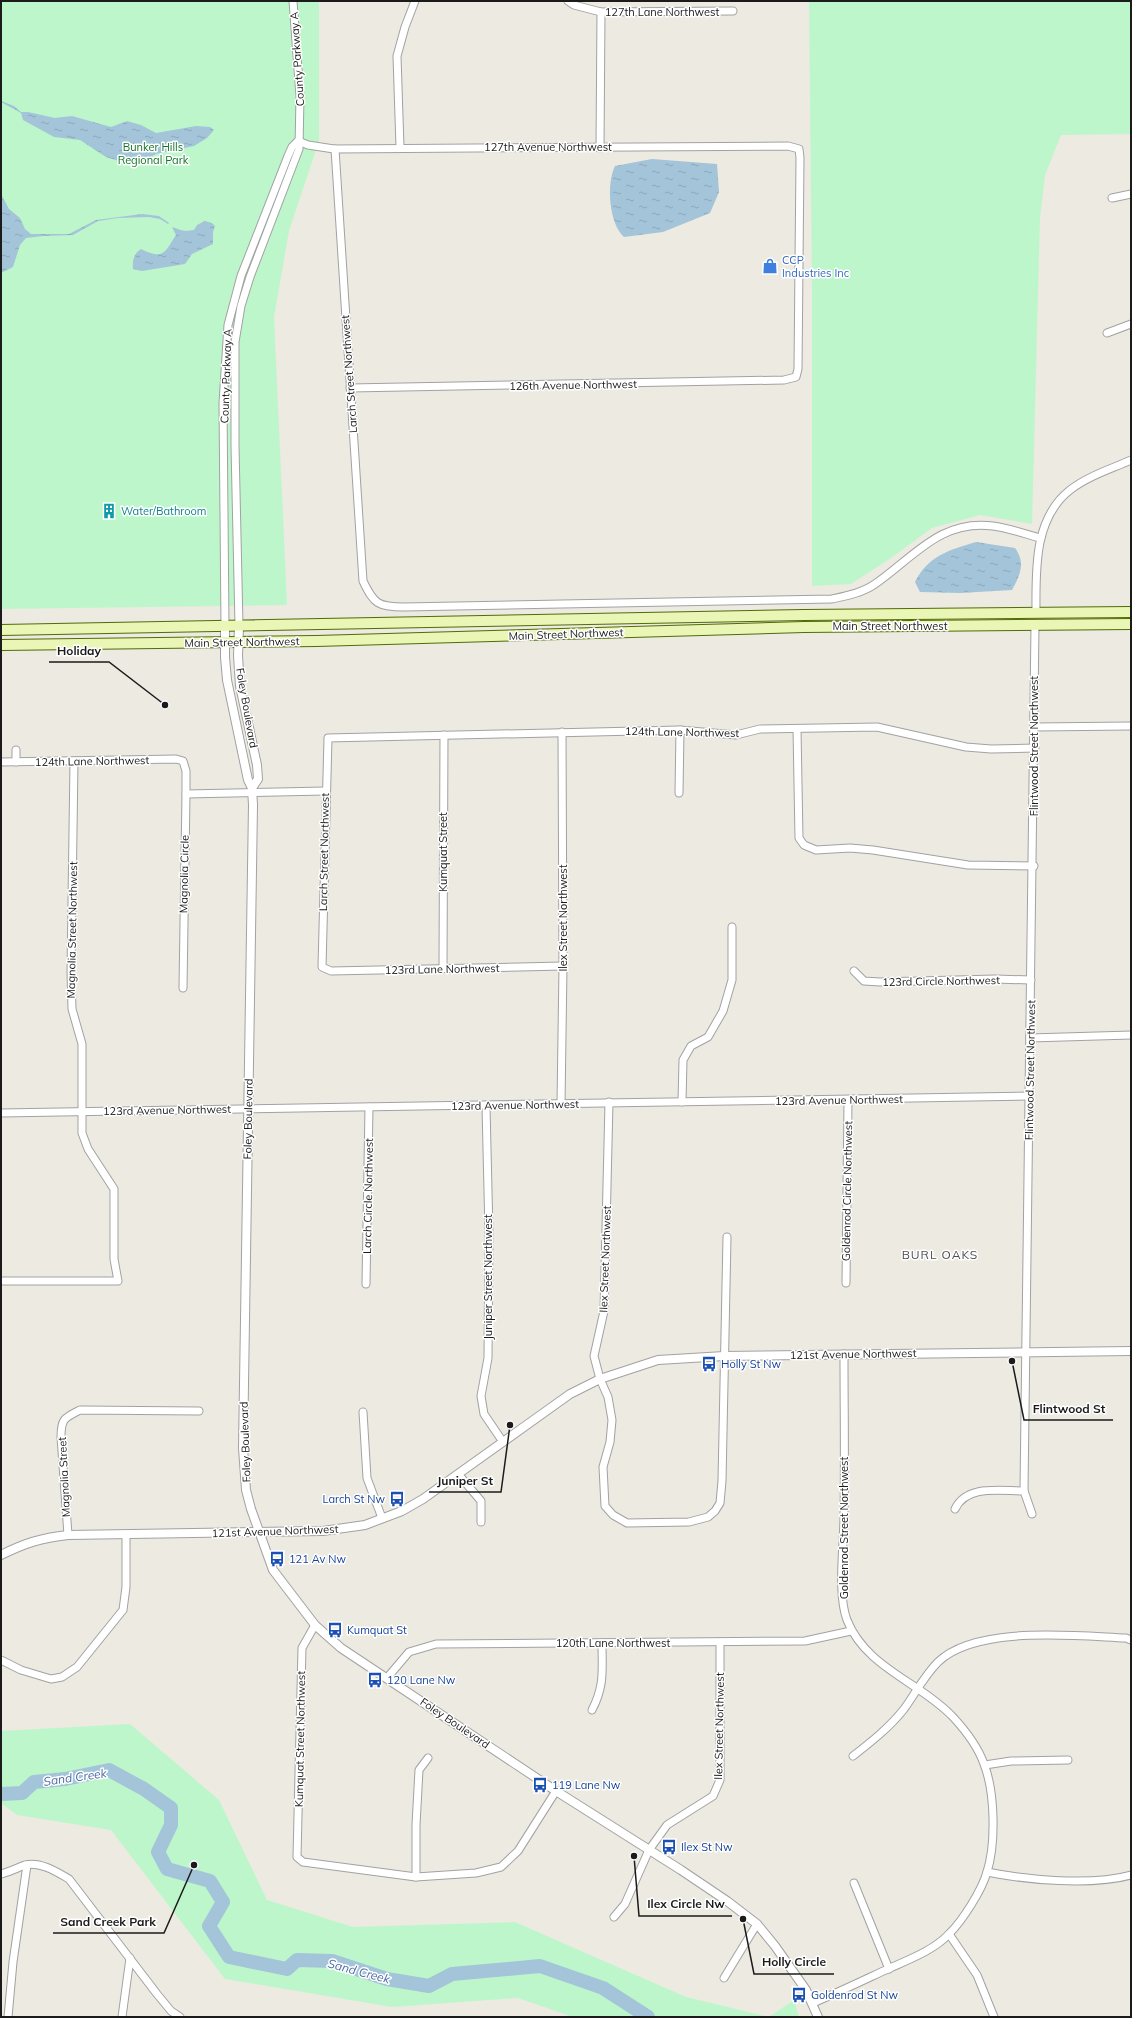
<svg xmlns="http://www.w3.org/2000/svg" width="1132" height="2018" viewBox="0 0 1132 2018" font-family="Mulish,sans-serif">
	<style>
		.park { fill: #bef6cb }
		.water { fill: url(#water-ripples) }
		.lines { fill: none; stroke-linecap: round; stroke-linejoin: round }
		.river { stroke: #a3c4d9; stroke-width: 14 }
		.minor-casing { stroke: #a2a2a2; stroke-width: 9 }
		.tertiary-casing { stroke: #a2a2a2; stroke-width: 10 }
		.secondary-casing { stroke: #516b09; stroke-width: 12 }
		.minor { stroke: #fff; stroke-width: 7 }
		.tertiary { stroke: #fff; stroke-width: 8 }
		.secondary { stroke: #e9f6b5; stroke-width: 10 }
		.labels { text-anchor: middle; dominant-baseline: central; stroke-width: 3; stroke-linejoin: round; paint-order: stroke }
		.street-label { font-size: 11px; fill: #1b1b1b; stroke: #fff }
		.park-label { font-size: 11px; fill: #107327; stroke: #fff }
		.shop-label { font-size: 11px; fill: #366cbe; stroke: #fff; text-anchor: start }
		.culture-label { font-size: 11px; fill: #0d838f; stroke: #fff; text-anchor: start }
		.transit-label { font-size: 11px; fill: #164399; stroke: #fff; text-anchor: start }
		.neighbourhood-label { font-size: 12px; letter-spacing: 1px; fill: #4e4e4e; stroke: #fff }
		.water-label { font-size: 12px; font-style: italic; fill: #4d6ca5; stroke: #fff }
		.leader { fill: none; stroke: #1b1b1b; stroke-width: 1.5 }
		.callout-dot { fill: #1b1b1b; stroke: #fff; stroke-width: 1.5 }
		.callout-label { font-size: 12px; text-anchor: middle; font-weight: bold; fill: #1b1b1b; stroke: #fff; stroke-width: 3; stroke-linejoin: round; paint-order: stroke }
	</style>
	<defs>
		<pattern id="water-ripples" width="26" height="14" patternUnits="userSpaceOnUse"><rect width="26" height="14" fill="#a3c4d9"/><path d="M2 4q2-2 4 0t4 0M15 11q2-2 4 0t4 0" fill="none" stroke="#8ca8ba"/></pattern>
	</defs>
	<rect width="100%" height="100%" fill="#eceae1"/>
	<g class="park">
		<polygon points="1,1 319,1 319,141 289,231 274,317 287,605 1,609"/>
		<polygon points="809,1 1131,1 1131,134 1061,135 1045,175 1040,218 1032,524 980,515 932,528 891,558 851,584 812,586 812,289"/>
		<polygon points="130,1724 219,1800 267,1900 353,1927 515,1922 686,1997 769,2017 794,2000 799,2017 573,2017 518,1998 392,2007 225,1979 111,1830 17,1815 1,1803 1,1731"/>
	</g>
	<g class="water">
		<polygon points="1,101 14,106 21,112 28,112 55,118 72,116 111,127 127,121 141,125 156,133 196,126 210,127 214,130 207,138 194,146 156,154 139,163 128,164 106,157 80,140 54,137 23,120 21,113 1,102"/>
		<path d="M652 159 717 164 719 192 710 213 663 232 624 237C609 224 606 184 615 166Z"/>
		<polygon points="1,194 9,209 20,218 25,229 31,234 69,234 96,220 142,214 159,216 169,223 168,224 160,219 149,217 118,218 98,221 73,235 43,236 26,238 20,245 13,267 1,273"/>
		<path d="M205 221 212 223 215 226 213 232V244L192 254 185 264 142 271 133 269C132 261 134 253 141 249 165 261 165 251 176 235L172 227C182 230 183 232 194 230L197 225Z"/>
		<path d="M976 542 1015 548C1026 563 1020 575 1012 590L960 593 920 592 915 582C928 556 949 550 976 542Z"/>
	</g>
	<g class="lines">
		<polyline class="river" points="1,1794 22,1793 34,1782 65,1779 109,1770 144,1789 171,1808 171,1825 158,1852 167,1869 210,1881 223,1902 209,1926 229,1957 287,1969 297,1960 332,1961 387,1979 429,1986 452,1974 540,1966 603,1988 648,2017"/>
		<g class="minor-casing">
			<g id="minor">
				<polyline points="568,1 574,5 601,12 733,11"/>
				<polyline points="298,141 308,145 334,149 788,146 799,149 800,158 798,369 796,377 784,380 350,388"/>
				<polyline points="400,147 397,56 405,27 415,1"/>
				<polyline points="600,148 601,12"/>
				<path d="M335 149 363 581C374 604 378 607 404 607L832 599C846 596 862 593 875 584 913 558 940 519 993 526 1009 528 1025 534 1040 538"/>
				<polyline points="1112,198 1131,194"/>
				<polyline points="1107,333 1131,324"/>
				<path d="M1036 613C1036 572 1033 519 1070 490 1088 476 1111 469 1131 460"/>
				<polyline points="225,626 223,403 228,325 241,276 288,156 292,147 298,141"/>
				<polyline points="239,626 235,446 235,342 241,306 250,277 299,149 300,96 293,1"/>
				<polyline points="1035,727 1131,726"/>
				<polyline points="797,729 799,838 804,845 816,850 850,848 873,850 968,865 1034,866"/>
				<polyline points="16,750 16,762"/>
				<polyline points="1,762 176,759 183,761 186,771 186,794 183,988"/>
				<polyline points="679,793 680,730"/>
				<polyline points="186,794 325,791"/>
				<polyline points="563,966 331,971 322,967 328,738 680,730 736,735 760,729 877,727 966,747 991,749 1035,748"/>
				<polyline points="443,968 444,735"/>
				<polyline points="854,971 864,981 880,982 995,979 1031,980"/>
				<polyline points="1030,1038 1131,1035"/>
				<polyline points="609,1102 604,1311 594,1356 600,1379 608,1397 612,1420 610,1442 603,1467 605,1506 613,1515 627,1523 689,1522 708,1517 715,1511 720,1503 722,1481 727,1237"/>
				<polyline points="682,1102 683,1060 691,1046 708,1037 723,1011 732,980 732,927"/>
				<polyline points="561,1104 563,966 562,732"/>
				<polyline points="486,1106 489,1233 488,1358 481,1396 484,1414 503,1442"/>
				<polyline points="1,1113 1029,1096"/>
				<polyline points="1,1281 118,1281 114,1259 114,1189 88,1149 82,1133 82,1044 72,1009 71,972 74,761"/>
				<polyline points="846,1283 848,1100"/>
				<polyline points="366,1284 369,1107"/>
				<polyline points="363,1412 367,1478 382,1518"/>
				<polyline points="459,1475 481,1501 481,1522"/>
				<path d="M955 1509C967 1484 1001 1491 1024 1491"/>
				<polyline points="1032,1514 1024,1491 1035,625"/>
				<path d="M68 1535 61 1437C61 1419 64 1418 80 1410L199 1411"/>
				<polyline points="315,1625 302,1648 297,1857 303,1862 416,1877 476,1873 501,1867 518,1851 556,1791"/>
				<polyline points="1,1660 21,1670 51,1679 62,1677 77,1667 123,1610 126,1587 126,1535"/>
				<polyline points="387,1678 409,1652 436,1644 805,1641 851,1631"/>
				<path d="M592 1710C605 1685 602 1669 602 1643"/>
				<path d="M853 1756C871 1742 890 1727 904 1709 915 1694 924 1676 938 1662 976 1625 1076 1636 1126 1638L1131 1640"/>
				<polyline points="985,1765 1011,1761 1068,1760"/>
				<path d="M987 1872C1027 1880 1091 1886 1131 1875"/>
				<path d="M1 1874C9 1872 17 1868 25 1865 40 1861 57 1872 69 1879L157 1994 171 2011 180 2017"/>
				<polyline points="416,1877 416,1825 419,1770 428,1758"/>
				<polyline points="854,1883 889,1969"/>
				<polyline points="614,1917 625,1904 649,1850 667,1825 713,1796 720,1780 720,1642"/>
				<polyline points="949,1934 977,1975 994,2017"/>
				<polyline points="724,1978 757,1924"/>
				<path d="M813 2003C839 1992 864 1980 890 1968 910 1959 934 1950 949 1934 963 1920 982 1890 987 1872 996 1843 995 1792 984 1764 978 1747 965 1730 953 1717 920 1682 866 1668 847 1620 837 1594 844 1544 844 1516 845 1462 844 1408 844 1354"/>
				<polyline points="8,2017 13,1962 27,1865"/>
				<polyline points="122,2017 130,1958"/>
			</g>
		</g>
		<g class="tertiary-casing">
			<g id="tertiary">
				<polyline points="225,626 225,657 227,680 248,780 252,788 253,805 243,1448 246,1490 251,1509 273,1570 315,1625 341,1648 556,1791 681,1870 727,1901 757,1924 775,1946 806,1990 818,2017"/>
				<polyline points="239,626 238,656 240,686 257,765 258,779 252,788"/>
				<path d="M1 1555C25 1543 41 1538 68 1535L323 1531 365 1525 402 1511 423 1499 570 1394 600 1379 658 1360 724 1356 1131 1351"/>
			</g>
		</g>
		<g class="secondary-casing">
			<g id="secondary">
				<polyline points="1,630 804,615 1131,612"/>
				<polyline points="1,645 316,641 804,627 1131,624"/>
			</g>
		</g>
		<use href="#minor" class="minor"/>
		<use href="#tertiary" class="tertiary"/>
		<use href="#secondary" class="secondary"/>
	</g>
	<defs>
		<g id="shop-bare" transform="scale(1.2)"><path d="M-5-2.5h2.3a2.7 3.5 0 0 1 5.4 0H5L5.5 6h-11ZM-1.5-2.5h3a1.5 2.3 0 0 0-3 0Z" fill="#3f7fe0" stroke="#fff" stroke-width="2.5" paint-order="stroke"/></g>
		<g id="building-bare" transform="scale(1.2)"><path d="M-4-6H4V6H1V3H-1V6H-4ZM-2.5-4.3h1.7v1.8h-1.7ZM.8-4.3h1.7v1.8H.8ZM-2.5-1h1.7V.8h-1.7ZM.8-1h1.7V.8H.8Z" fill="#0f9aa8" stroke="#fff" stroke-width="2.5" paint-order="stroke"/></g>
		<g id="bus-bare" transform="scale(1.2)"><path d="M-5-6H5V4H4V6H2V4H-2V6H-4V4H-5ZM-3.5-4V0h7V-4ZM-3.5 1.2v1.5H-2V1.2ZM2 1.2v1.5H3.5V1.2Z" fill="#1a4fb4" stroke="#fff" stroke-width="2.5" paint-order="stroke"/></g>
	</defs>
	<g fill-rule="evenodd">
		<use href="#shop-bare" x="770" y="266"/>
		<use href="#building-bare" x="109" y="511"/>
		<use href="#bus-bare" x="709" y="1364"/>
		<use href="#bus-bare" x="397" y="1499"/>
		<use href="#bus-bare" x="277" y="1559"/>
		<use href="#bus-bare" x="335" y="1630"/>
		<use href="#bus-bare" x="375" y="1680"/>
		<use href="#bus-bare" x="540" y="1785"/>
		<use href="#bus-bare" x="669" y="1847"/>
		<use href="#bus-bare" x="799" y="1995"/>
	</g>
	<g class="labels">
		<g class="street-label">
			<text x="662" y="12">127th Lane Northwest</text>
			<text transform="translate(297 59) rotate(-94)">County Parkway A</text>
			<text x="548" y="147">127th Avenue Northwest</text>
			<text transform="translate(349 374) rotate(-94)">Larch Street Northwest</text>
			<text transform="translate(226 376) rotate(-88)">County Parkway A</text>
			<text transform="translate(573 385) rotate(-1)">126th Avenue Northwest</text>
			<text x="890" y="626">Main Street Northwest</text>
			<text transform="translate(566 634) rotate(-2)">Main Street Northwest</text>
			<text transform="translate(242 642) rotate(-1)">Main Street Northwest</text>
			<text transform="translate(247 708) rotate(80)">Foley Boulevard</text>
			<text transform="translate(682 732) rotate(1)">124th Lane Northwest</text>
			<text transform="translate(1034 746) rotate(-90)">Flintwood Street Northwest</text>
			<text transform="translate(92 761) rotate(-1)">124th Lane Northwest</text>
			<text transform="translate(324 852) rotate(-89)">Larch Street Northwest</text>
			<text transform="translate(443 852) rotate(-90)">Kumquat Street</text>
			<text transform="translate(184 874) rotate(-89)">Magnolia Circle</text>
			<text transform="translate(563 918) rotate(-90)">Ilex Street Northwest</text>
			<text transform="translate(72 930) rotate(-89)">Magnolia Street Northwest</text>
			<text transform="translate(442 969) rotate(-1)">123rd Lane Northwest</text>
			<text transform="translate(941 981) rotate(-1)">123rd Circle Northwest</text>
			<text transform="translate(1030 1070) rotate(-89)">Flintwood Street Northwest</text>
			<text transform="translate(839 1100) rotate(-1)">123rd Avenue Northwest</text>
			<text transform="translate(515 1105) rotate(-1)">123rd Avenue Northwest</text>
			<text transform="translate(167 1110) rotate(-1)">123rd Avenue Northwest</text>
			<text transform="translate(248 1119) rotate(-89)">Foley Boulevard</text>
			<text transform="translate(847 1191) rotate(-89)">Goldenrod Circle Northwest</text>
			<text transform="translate(368 1196) rotate(-89)">Larch Circle Northwest</text>
			<text transform="translate(605 1259) rotate(-88)">Ilex Street Northwest</text>
			<text transform="translate(488 1277) rotate(-90)">Juniper Street Northwest</text>
			<text transform="translate(853 1354) rotate(-1)">121st Avenue Northwest</text>
			<text transform="translate(245 1442) rotate(-92)">Foley Boulevard</text>
			<text transform="translate(64 1477) rotate(-93)">Magnolia Street</text>
			<text transform="translate(844 1528) rotate(-90)">Goldenrod Street Northwest</text>
			<text transform="translate(275 1531) rotate(-2)">121st Avenue Northwest</text>
			<text x="613" y="1643">120th Lane Northwest</text>
			<text transform="translate(455 1723) rotate(34)">Foley Boulevard</text>
			<text transform="translate(719 1726) rotate(-89)">Ilex Street Northwest</text>
			<text transform="translate(300 1739) rotate(-89)">Kumquat Street Northwest</text>
		</g>
		<g class="park-label">
			<text x="153" y="147">Bunker Hills<tspan x="153" dy="13">Regional Park</tspan></text>
		</g>
		<g class="shop-label">
			<text x="782" y="260">CCP<tspan x="782" dy="13">Industries Inc</tspan></text>
		</g>
		<g class="culture-label">
			<text x="121" y="511">Water/Bathroom</text>
		</g>
		<g class="transit-label">
			<text x="721" y="1364">Holly St Nw</text>
			<text x="385" y="1499" text-anchor="end">Larch St Nw</text>
			<text x="289" y="1559">121 Av Nw</text>
			<text x="347" y="1630">Kumquat St</text>
			<text x="387" y="1680">120 Lane Nw</text>
			<text x="552" y="1785">119 Lane Nw</text>
			<text x="681" y="1847">Ilex St Nw</text>
			<text x="811" y="1995">Goldenrod St Nw</text>
		</g>
		<g class="neighbourhood-label">
			<text x="940" y="1254">BURL OAKS</text>
		</g>
		<g class="water-label">
			<text transform="translate(75 1777) rotate(-8)">Sand Creek</text>
			<text transform="translate(359 1971) rotate(15)">Sand Creek</text>
		</g>
	</g>
	<path class="leader" d="M165 705L109 662H49M1012 1361L1024 1420H1113M510 1425L501 1492H429M634 1856L639 1916H732M194 1865L164 1933H53M743 1919L754 1974H834"/>
	<g class="callout-dot">
		<circle cx="165" cy="705" r="4"/>
		<circle cx="1012" cy="1361" r="4"/>
		<circle cx="510" cy="1425" r="4"/>
		<circle cx="634" cy="1856" r="4"/>
		<circle cx="194" cy="1865" r="4"/>
		<circle cx="743" cy="1919" r="4"/>
	</g>
	<g class="callout-label">
		<text x="79" y="655">Holiday</text>
		<text x="1069" y="1413">Flintwood St</text>
		<text x="465" y="1485">Juniper St</text>
		<text x="686" y="1908">Ilex Circle Nw</text>
		<text x="108" y="1926">Sand Creek Park</text>
		<text x="794" y="1966">Holly Circle</text>
	</g>
	<rect width="1132" height="2018" fill="none" stroke="#1b1b1b" stroke-width="4"/>
</svg>
